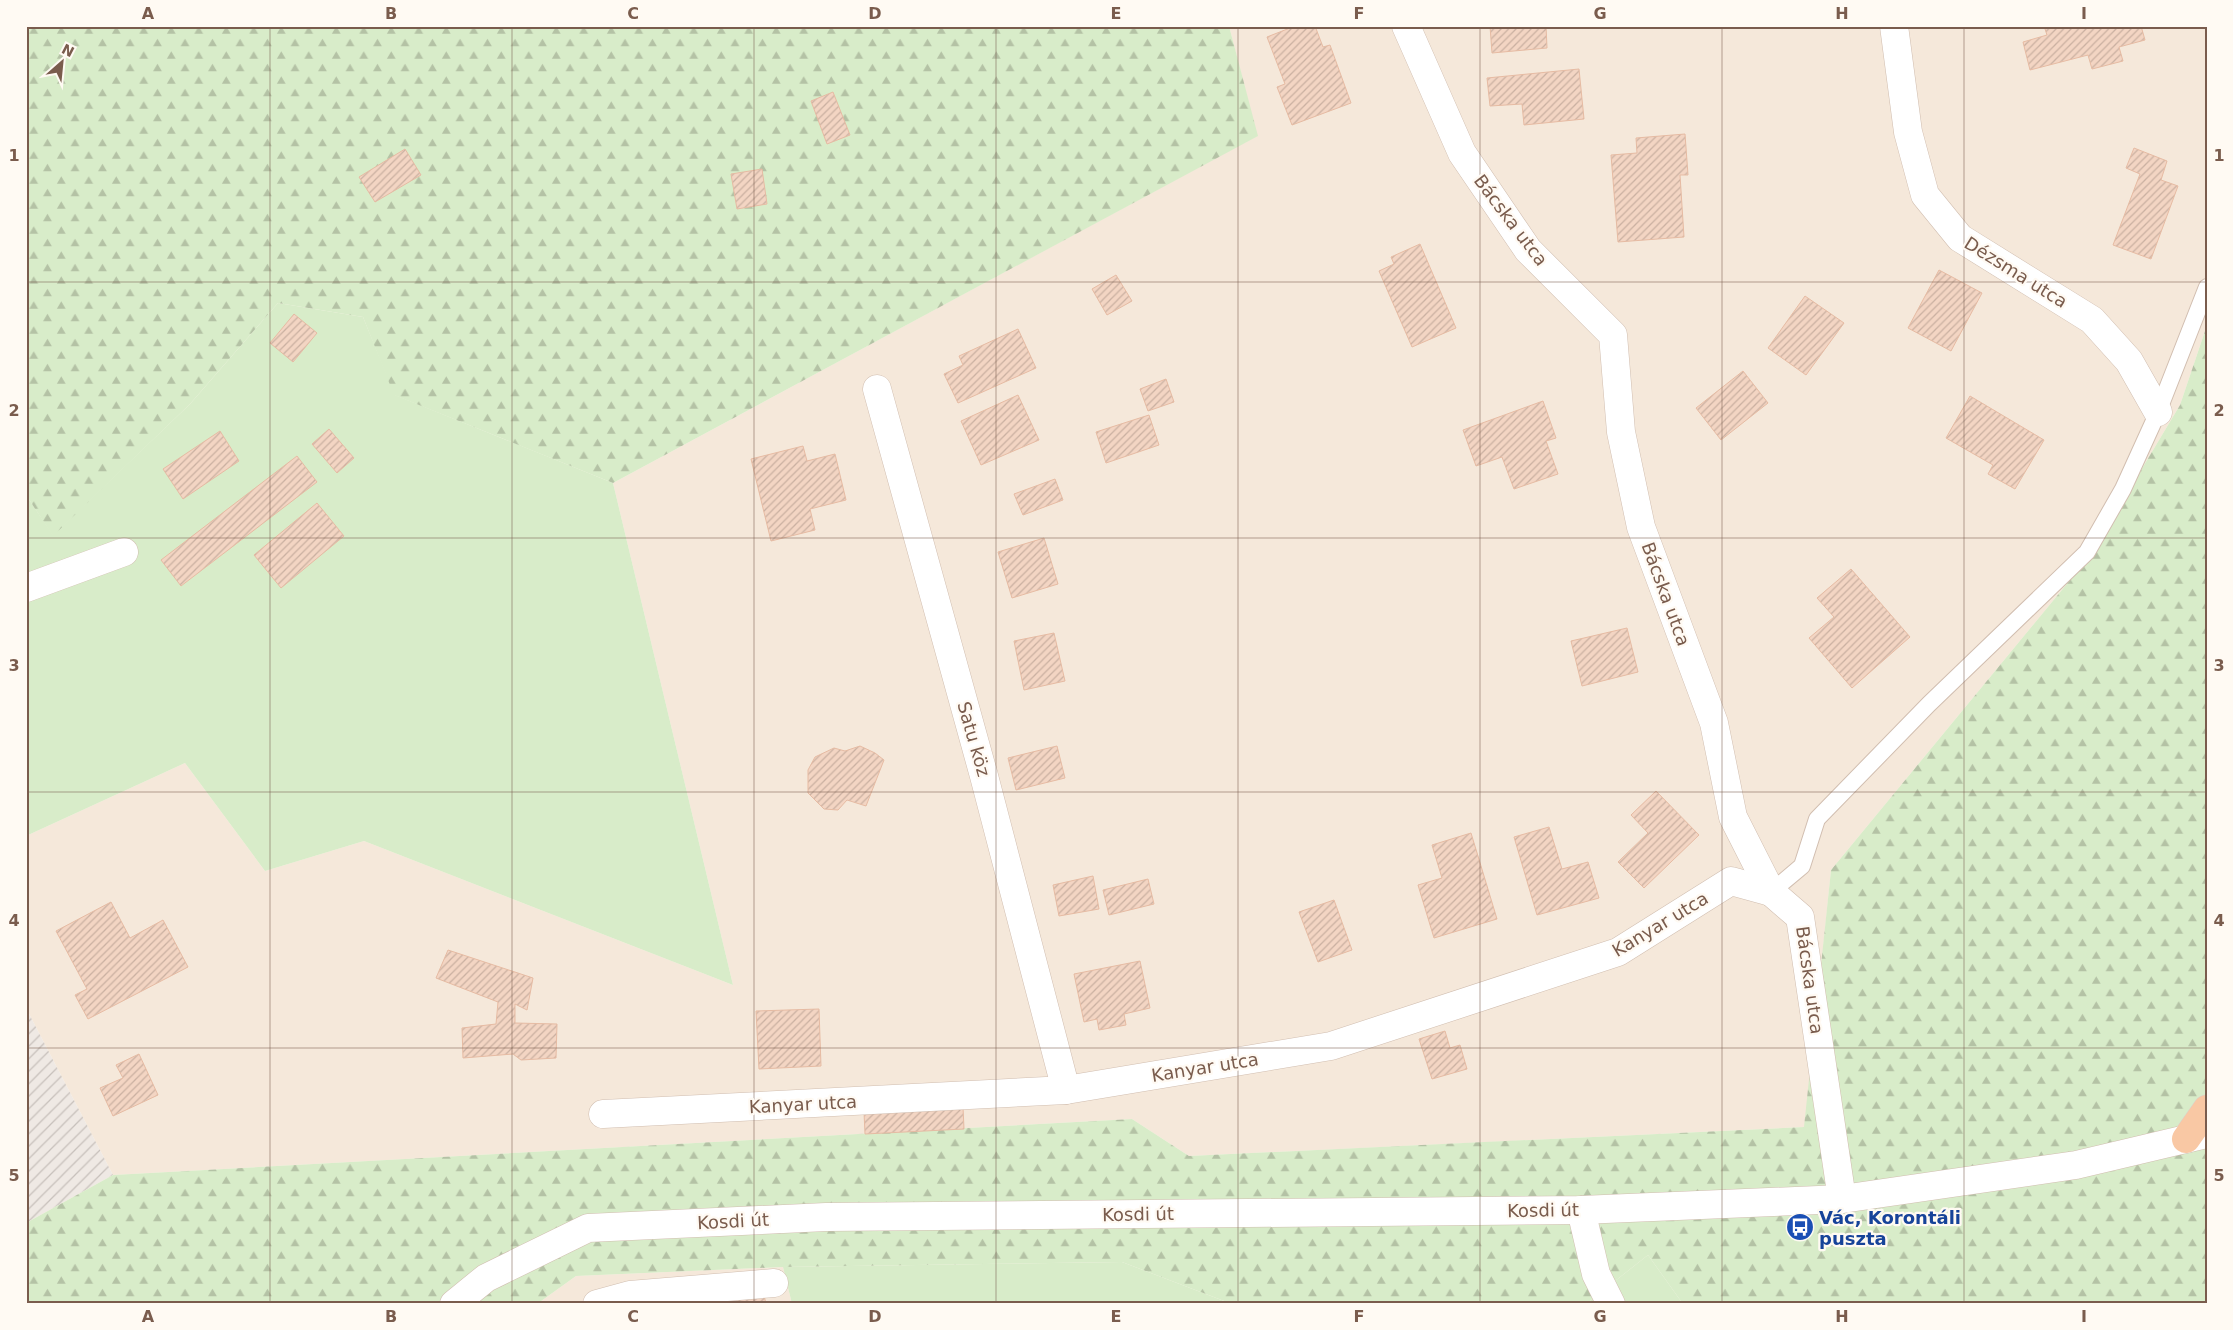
<svg xmlns="http://www.w3.org/2000/svg" width="2233" height="1330" viewBox="0 0 2233 1330" font-family="'DejaVu Sans',sans-serif">
	<style>
		.residential { fill: #f5e8da }
		.industrial { fill: url(#industrial-furrows) }
		.grass { fill: #d8ecc9 }
		.forest { fill: url(#forest-firs) }
		.building { fill: url(#building-hatch); stroke: #e6bba3 }
		.lines { fill: none; stroke-linecap: round; stroke-linejoin: round }
		.service-casing { stroke: #d1beb0; stroke-width: 18 }
		.minor-casing { stroke: #d1beb0; stroke-width: 29 }
		.tertiary-casing { stroke: #d1beb0; stroke-width: 29 }
		.trunk-casing { stroke: #dad1cd; stroke-width: 29 }
		.service { stroke: #fff; stroke-width: 16 }
		.minor { stroke: #fff; stroke-width: 28 }
		.tertiary { stroke: #fff; stroke-width: 28 }
		.trunk { stroke: #f9c8a4; stroke-width: 28 }
		.grid { fill: none; stroke: #7a5c4d; stroke-width: 1; stroke-opacity: 0.55 }
		.labels { text-anchor: middle; dominant-baseline: central; stroke-width: 4.5; stroke-linejoin: round; paint-order: stroke }
		.street-label { font-size: 18px; fill: #7a5c4d; stroke: #fffaf3 }
		.transit-label { font-size: 18px; font-weight: bold; fill: #164399; stroke: #fffaf3; text-anchor: start }
		.neatline { fill: none; stroke: #7a5c4d; stroke-width: 2 }
		.grid-label { font-size: 16px; text-anchor: middle; font-weight: bold; fill: #7a5c4d }
	</style>
	<defs>
		<pattern id="industrial-furrows" width="10" height="10" patternUnits="userSpaceOnUse" patternTransform="scale(1.25)"><rect width="10" height="10" fill="#efe9e4"/><path d="M-1 1l2-2M0 10L10 0M9 11l2-2" fill="none" stroke="#c7c0bb"/></pattern>
		<pattern id="forest-firs" width="22" height="20" patternUnits="userSpaceOnUse" patternTransform="scale(1.25)"><rect width="22" height="20" fill="#d8ecc9"/><path d="M5 1l3.5 6h-7zM16 11l3.5 6h-7z" fill="#b4c2a5"/></pattern>
		<pattern id="building-hatch" width="6" height="6" patternUnits="userSpaceOnUse" patternTransform="scale(1.25)"><rect width="6" height="6" fill="#f3d5c3"/><path d="M-1 1l2-2M0 6l6-6M5 7l2-2" fill="none" stroke="#cab0a1"/></pattern>
	</defs>
	<rect width="100%" height="100%" fill="#fdf6ec"/>
	<g class="residential">
		<polygon points="1229,26 2207,26 2207,325 2180,405 2089,557 1831,870 1805,1127 1189,1156 1132,1119 113,1175 26,1008 26,836 185,763 265,871 364,841 733,985 613,483 1257,136"/>
		<polygon points="783,1267 792,1304 537,1304 576,1276"/>
	</g>
	<polygon class="industrial" points="26,1008 113,1175 26,1223"/>
	<g class="grass">
		<polygon points="278,303 363,317 395,395 613,483 733,985 364,841 265,871 185,763 26,836 26,495 53,535 190,404"/>
		<polygon points="1648,1255 1683,1304 1586,1304"/>
		<polygon points="1122,1262 1232,1304 792,1304 783,1267"/>
	</g>
	<g class="forest">
		<polygon points="43,26 1229,26 1258,136 613,483 394,395 363,317 278,303 190,404 53,536 26,495 26,30"/>
		<polygon points="2207,325 2207,1304 1683,1304 1648,1255 1586,1304 1232,1304 1122,1262 783,1267 576,1276 537,1304 26,1304 26,1223 113,1175 1132,1119 1189,1156 1804,1127 1831,870 2089,557 2180,405"/>
	</g>
	<g class="building">
		<polygon points="1295,26 1315,26 1323,47 1330,45 1351,103 1292,125 1277,87 1285,84 1267,37"/>
		<polygon points="1490,26 1546,26 1547,48 1492,53"/>
		<polygon points="2044,26 2141,26 2145,40 2119,47 2123,61 2092,69 2088,55 2030,70 2023,42 2047,35"/>
		<polygon points="1579,69 1584,119 1524,125 1522,104 1490,106 1487,78"/>
		<polygon points="833,92 850,135 827,144 811,101"/>
		<polygon points="1685,134 1688,175 1680,175 1684,237 1618,242 1611,155 1637,153 1636,138"/>
		<polygon points="2134,148 2167,161 2161,180 2178,186 2151,259 2113,245 2140,174 2126,168"/>
		<polygon points="405,149 421,175 375,202 359,177"/>
		<polygon points="762,169 767,204 737,209 731,174"/>
		<polygon points="1420,244 1456,328 1412,347 1379,271 1394,264 1391,257"/>
		<polygon points="1939,270 1982,293 1951,351 1908,328"/>
		<polygon points="1116,275 1132,301 1107,315 1092,289"/>
		<polygon points="1805,296 1844,323 1806,375 1768,348"/>
		<polygon points="294,314 317,333 293,362 270,343"/>
		<polygon points="1018,329 1036,368 958,403 944,374 963,365 959,356"/>
		<polygon points="1743,371 1768,403 1721,440 1696,408"/>
		<polygon points="1166,379 1174,402 1148,411 1140,389"/>
		<polygon points="1018,395 1039,440 981,465 961,421"/>
		<polygon points="1970,396 2044,440 2015,489 1988,474 1993,465 1946,438"/>
		<polygon points="1543,401 1556,438 1546,441 1558,474 1514,489 1502,457 1476,466 1463,430"/>
		<polygon points="1149,415 1159,445 1106,463 1096,432"/>
		<polygon points="329,429 354,458 337,473 312,444"/>
		<polygon points="220,431 239,461 183,499 163,469"/>
		<polygon points="803,446 807,461 835,454 846,500 810,509 815,530 771,541 751,459"/>
		<polygon points="297,456 317,482 181,586 161,560"/>
		<polygon points="1055,479 1063,500 1023,515 1014,494"/>
		<polygon points="317,503 344,536 281,588 254,555"/>
		<polygon points="1044,538 1058,584 1012,598 998,552"/>
		<polygon points="1851,569 1910,637 1852,688 1809,638 1834,617 1817,598"/>
		<polygon points="1627,628 1638,672 1582,686 1571,641"/>
		<polygon points="1054,633 1065,681 1024,690 1014,641"/>
		<polygon points="860,746 875,753 884,760 866,806 847,800 838,810 824,809 808,793 808,770 815,757 834,748 845,751"/>
		<polygon points="1057,746 1065,778 1016,790 1008,758"/>
		<polygon points="1656,791 1699,835 1644,888 1618,862 1648,833 1631,815"/>
		<polygon points="1549,827 1562,869 1588,862 1599,898 1537,915 1514,837"/>
		<polygon points="1471,833 1497,919 1434,938 1418,885 1442,878 1432,845"/>
		<polygon points="1093,876 1099,909 1059,916 1053,885"/>
		<polygon points="1148,879 1154,904 1109,915 1103,890"/>
		<polygon points="1334,900 1352,950 1318,962 1299,912"/>
		<polygon points="111,902 130,938 163,920 188,967 88,1019 75,995 87,989 56,931"/>
		<polygon points="448,950 533,978 527,1010 515,1004 515,1023 557,1024 556,1058 521,1060 513,1054 463,1058 462,1028 496,1024 498,1002 436,978"/>
		<polygon points="1140,961 1150,1008 1124,1014 1126,1025 1099,1030 1097,1019 1084,1022 1074,974"/>
		<polygon points="819,1009 821,1066 759,1069 756,1011"/>
		<polygon points="1445,1031 1450,1048 1460,1045 1467,1069 1432,1079 1419,1039"/>
		<polygon points="139,1054 158,1095 113,1116 100,1088 123,1078 116,1065"/>
		<polygon points="963,1107 964,1129 865,1134 864,1112"/>
		<polygon points="763,1291 766,1304 702,1304 701,1302"/>
	</g>
	<g class="lines">
		<g class="service-casing">
			<polyline id="service" points="1771,892 1802,866 1817,819 1929,704 2087,552 2123,489 2158,412 2207,287"/>
		</g>
		<g class="minor-casing">
			<g id="minor">
				<polyline points="1406,26 1462,153 1528,250 1613,335 1621,432 1641,527 1714,723 1733,817 1771,892 1800,917 1842,1199"/>
				<polyline points="1894,26 1908,132 1925,195 1960,238 2092,320 2129,361 2158,412"/>
				<polyline points="877,389 984,776 1066,1090"/>
				<polyline points="26,588 124,552"/>
				<polyline points="603,1114 1066,1090 1331,1046 1618,952 1731,881 1771,892"/>
				<polyline points="1581,1210 1596,1274 1611,1304"/>
				<polyline points="597,1304 630,1295 774,1283"/>
			</g>
		</g>
		<g class="tertiary-casing">
			<polyline id="tertiary" points="454,1304 486,1278 588,1228 826,1217 1581,1210 1842,1199 2076,1165 2207,1134"/>
		</g>
		<g class="trunk-casing">
			<polyline id="trunk" points="2186,1139 2207,1109"/>
		</g>
		<use href="#service" class="service"/>
		<use href="#minor" class="minor"/>
		<use href="#tertiary" class="tertiary"/>
		<use href="#trunk" class="trunk"/>
	</g>
	<path class="grid" d="M270 26V1304M512 26V1304M754 26V1304M996 26V1304M1238 26V1304M1480 26V1304M1722 26V1304M1964 26V1304M26 282H2207M26 538H2207M26 792H2207M26 1048H2207"/>
	<defs>
		<g id="bus-disc" transform="scale(1.4375)"><circle r="9.5" fill="#1a4fb4" stroke="#fffaf3"/><path d="M-5-6H5V4H4V6H2V4H-2V6H-4V4H-5ZM-3.5-4V0h7V-4ZM-3.5 1.2v1.5H-2V1.2ZM2 1.2v1.5H3.5V1.2Z" fill="#fff"/></g>
	</defs>
	<g fill-rule="evenodd">
		<use href="#bus-disc" x="1800" y="1227"/>
	</g>
	<g class="labels">
		<g class="street-label">
			<text transform="translate(1511 220) rotate(53)">Bácska utca</text>
			<text transform="translate(2016 272) rotate(32)">Dézsma utca</text>
			<text transform="translate(1666 594) rotate(70)">Bácska utca</text>
			<text transform="translate(974 739) rotate(74)">Satu köz</text>
			<text transform="translate(1660 924) rotate(-31)">Kanyar utca</text>
			<text transform="translate(1810 980) rotate(82)">Bácska utca</text>
			<text transform="translate(1205 1067) rotate(-9)">Kanyar utca</text>
			<text transform="translate(803 1104) rotate(-3)">Kanyar utca</text>
			<text transform="translate(1543 1210) rotate(-1)">Kosdi út</text>
			<text transform="translate(1138 1214) rotate(-1)">Kosdi út</text>
			<text transform="translate(733 1221) rotate(-3)">Kosdi út</text>
		</g>
		<g class="transit-label">
			<text x="1819" y="1217">Vác, Korontáli<tspan x="1819" dy="21">puszta</tspan></text>
		</g>
	</g>
	<rect width="2233" height="1330" fill="none" stroke="#fffaf3" stroke-width="55"/>
	<g transform="translate(62 62) rotate(27)" stroke="#fffaf3" stroke-width="4" paint-order="stroke">
	<path d="M0-4L9 19L0 12L-9 19Z" fill="#7a5c4d"/>
	<text y="-8" font-size="14" font-weight="bold" text-anchor="middle" fill="#7a5c4d">N</text>
	</g>
	<rect x="28" y="28" width="2178" height="1274" class="neatline"/>
	<g class="grid-label">
		<text x="148" y="19">A</text>
		<text x="391" y="19">B</text>
		<text x="633" y="19">C</text>
		<text x="875" y="19">D</text>
		<text x="1116" y="19">E</text>
		<text x="1359" y="19">F</text>
		<text x="1600" y="19">G</text>
		<text x="1842" y="19">H</text>
		<text x="2084" y="19">I</text>
		<text x="14" y="161">1</text>
		<text x="2219" y="161">1</text>
		<text x="14" y="416">2</text>
		<text x="2219" y="416">2</text>
		<text x="14" y="671">3</text>
		<text x="2219" y="671">3</text>
		<text x="14" y="926">4</text>
		<text x="2219" y="926">4</text>
		<text x="14" y="1181">5</text>
		<text x="2219" y="1181">5</text>
		<text x="148" y="1322">A</text>
		<text x="391" y="1322">B</text>
		<text x="633" y="1322">C</text>
		<text x="875" y="1322">D</text>
		<text x="1116" y="1322">E</text>
		<text x="1359" y="1322">F</text>
		<text x="1600" y="1322">G</text>
		<text x="1842" y="1322">H</text>
		<text x="2084" y="1322">I</text>
	</g>
</svg>
